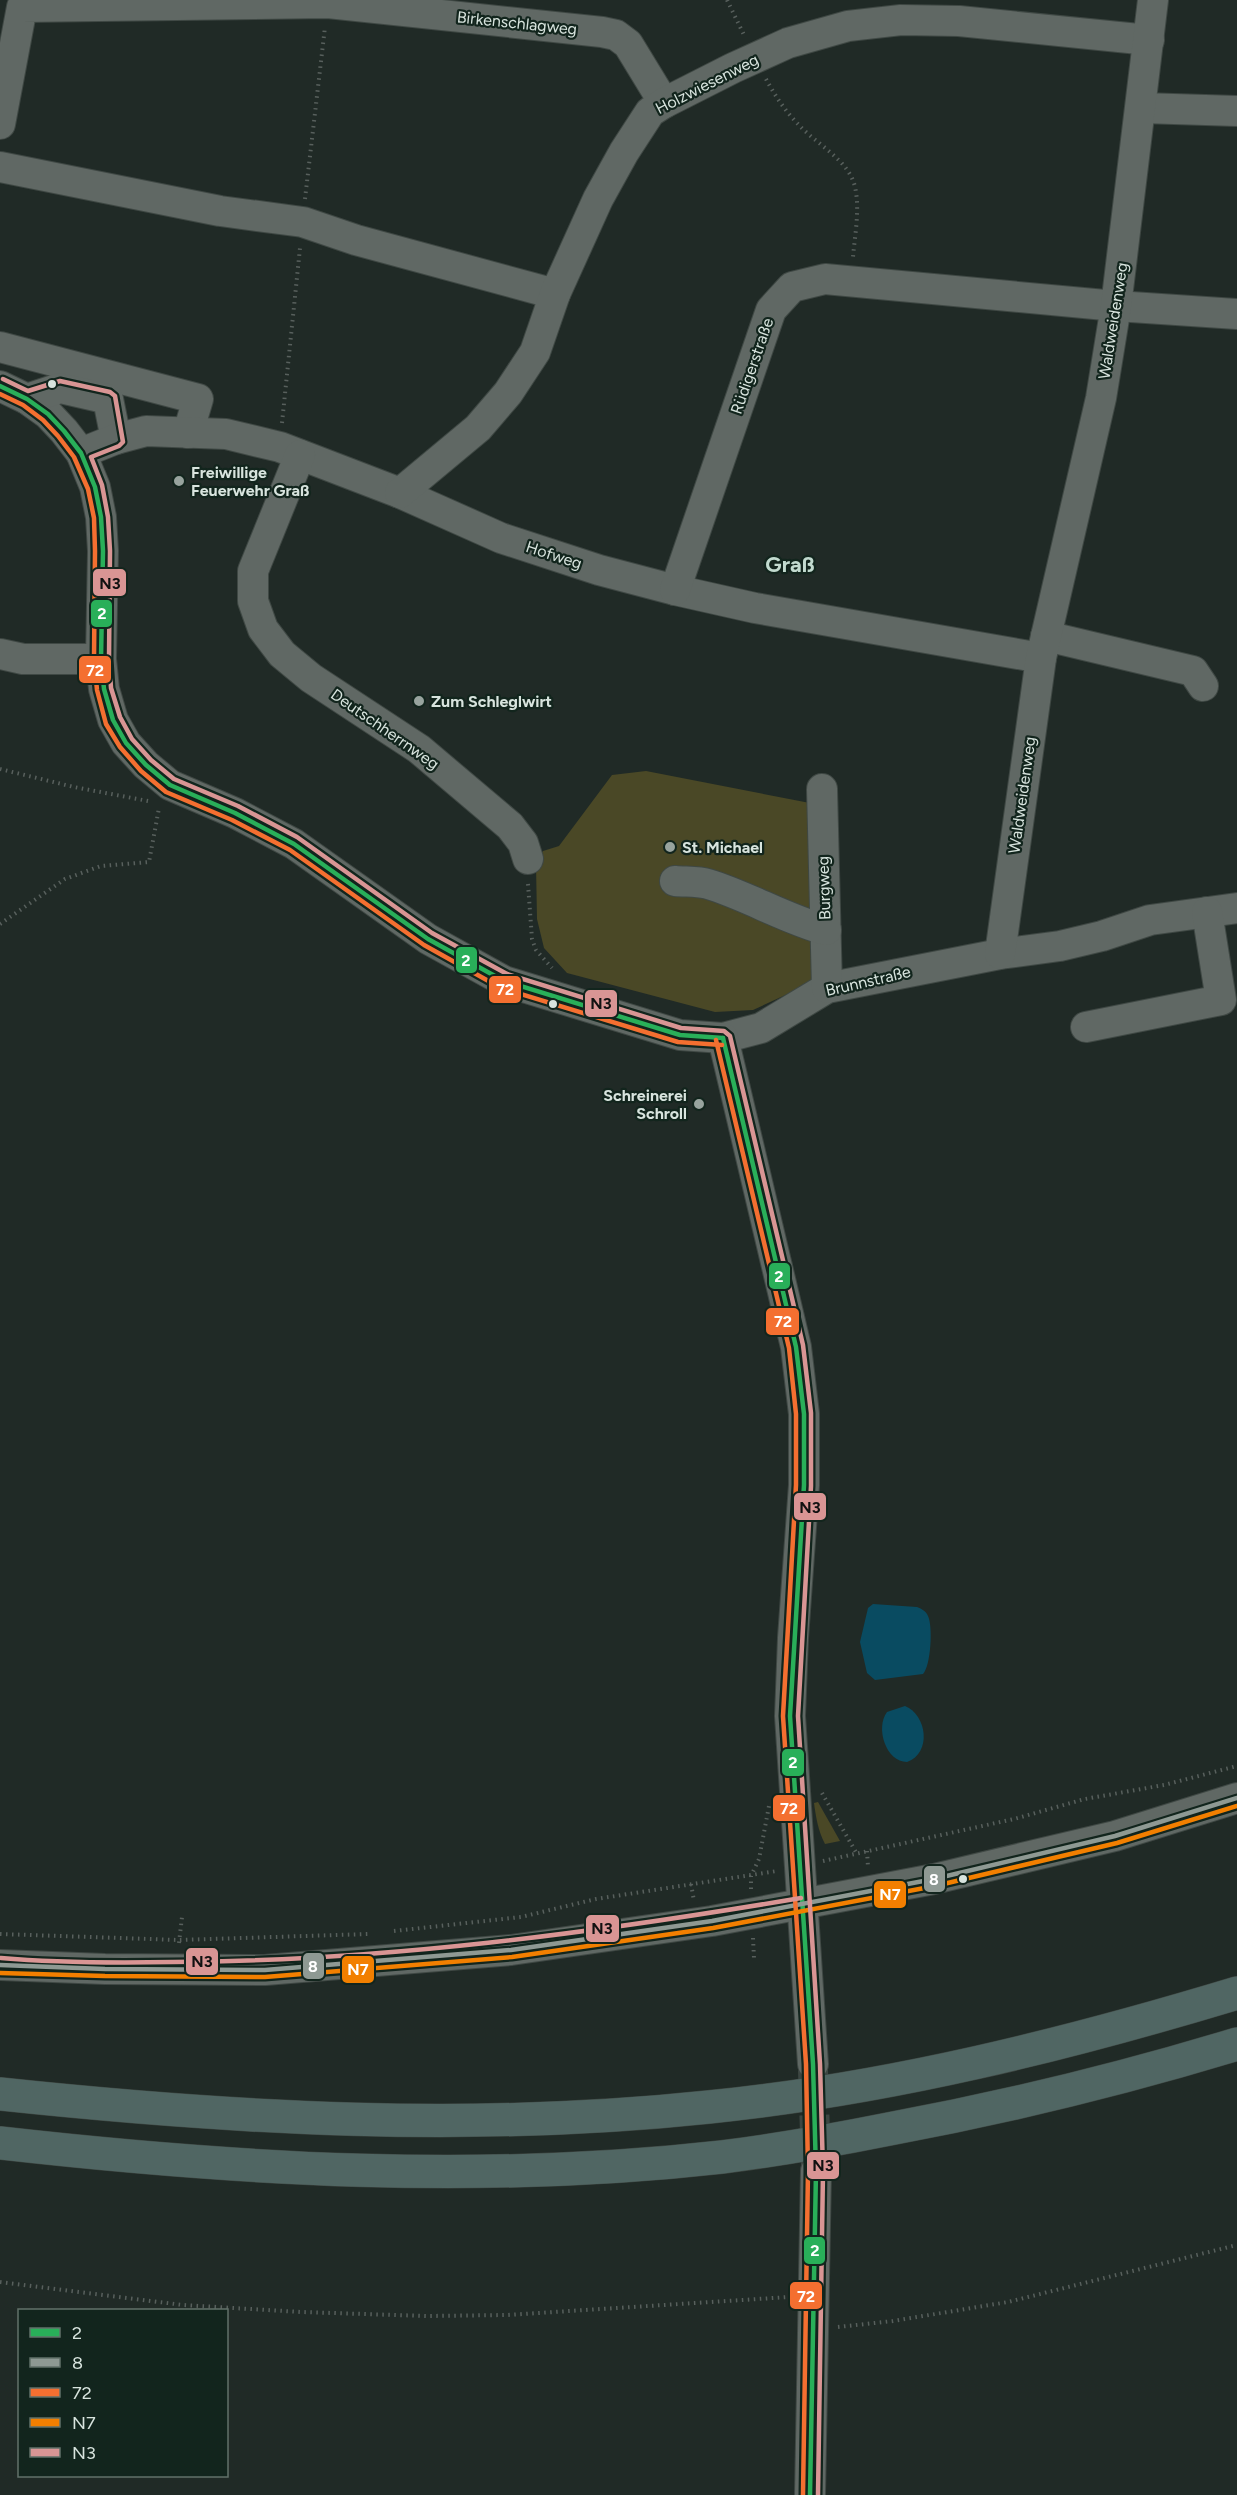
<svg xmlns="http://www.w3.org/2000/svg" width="1237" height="2495" viewBox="0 0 1237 2495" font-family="Figtree,sans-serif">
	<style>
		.green { fill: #4a4826 }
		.water { fill: #094b61 }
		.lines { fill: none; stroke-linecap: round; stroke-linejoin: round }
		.minor-tunnel { stroke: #3c4642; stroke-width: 30; stroke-dasharray: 30 15; stroke-linecap: butt }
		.minor-casing { stroke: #3f4844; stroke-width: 32 }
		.highway-casing { stroke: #3f4844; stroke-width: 34 }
		.path { stroke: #58605d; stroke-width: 4; stroke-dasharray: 1.5 4.5; stroke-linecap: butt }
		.minor { stroke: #606864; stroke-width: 30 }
		.highway { stroke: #506663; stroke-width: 33 }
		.bus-1-casing { stroke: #12251d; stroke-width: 9 }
		.bus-2-casing { stroke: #12251d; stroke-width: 9 }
		.bus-3-casing { stroke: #12251d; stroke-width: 9 }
		.bus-4-casing { stroke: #12251d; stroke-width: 9 }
		.bus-5-casing { stroke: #12251d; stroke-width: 9 }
		.bus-1 { stroke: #29af59; stroke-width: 4.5 }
		.bus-2 { stroke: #8e9993; stroke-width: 4.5 }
		.bus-3 { stroke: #f46f30; stroke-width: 4.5 }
		.bus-4 { stroke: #f27f00; stroke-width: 4.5 }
		.bus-5 { stroke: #d99594; stroke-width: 4.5 }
		.bus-dot { fill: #d8e4de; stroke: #12251d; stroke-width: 2 }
		.poi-dot { fill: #98a39e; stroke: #12251d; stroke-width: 2 }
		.labels { text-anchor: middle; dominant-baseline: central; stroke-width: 4.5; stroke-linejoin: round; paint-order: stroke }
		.street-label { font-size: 16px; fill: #d8e4de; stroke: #12251d }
		.poi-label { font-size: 16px; font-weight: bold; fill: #d8e4de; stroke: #12251d; text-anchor: start }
		.district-label { font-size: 22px; font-weight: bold; fill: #c2dacf; stroke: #12251d }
		.line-badge { stroke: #12251d; stroke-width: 2 }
		.badge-label { font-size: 16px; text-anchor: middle; font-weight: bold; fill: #fff }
		.pale-badge-label { font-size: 16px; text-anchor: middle; font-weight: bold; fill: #111 }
	</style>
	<rect width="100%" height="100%" fill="#202a26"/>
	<g class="green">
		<polygon points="646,771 815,804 818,980 753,1010 715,1012 567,973 544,948 537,919 536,865 543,851 559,846 612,775"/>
		<path d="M818 1802 840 1841 825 1844C818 1831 816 1817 814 1803Z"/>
	</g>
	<g class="water">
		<path d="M873 1604 917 1607C922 1609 926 1611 928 1616 933 1626 931 1666 923 1674L875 1680 867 1673 860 1642 868 1608Z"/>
		<path d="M905 1706C927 1715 932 1753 907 1762 886 1762 875 1728 887 1712Z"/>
	</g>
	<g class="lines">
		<polyline class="minor-tunnel" points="813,2070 816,2166"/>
		<g class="minor-casing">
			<g id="minor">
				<polyline points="1142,108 1237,111"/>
				<polyline points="0,124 22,7 328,3 602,32 616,35 628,44 664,103"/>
				<polyline points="0,167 220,211 303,222 356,240 555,294"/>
				<polyline points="0,347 198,399 188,433"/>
				<polyline points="0,386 27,399 48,414 64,431 81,453 95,487 101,517 103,551 101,659 104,689 113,720 126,743 146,765 170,785 235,813 294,844 428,939 504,981 680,1035 723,1038 761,1028 827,988 1000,954 1060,946 1102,936 1150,920 1237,908"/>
				<polyline points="27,399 60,388 108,399 116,439"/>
				<polyline points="81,453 116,439 146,431 226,434 280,447 400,493 501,538 599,570 675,590 755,608 1041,658"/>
				<polyline points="300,455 253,571 253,601 263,629 282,654 311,678 419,749 510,826 523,843 528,859"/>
				<polyline points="400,493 478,428 508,393 535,352 555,294 598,199 624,152 650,112 664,103 733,68 788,43 848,26 901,20 959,21 1149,40"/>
				<polyline points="675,590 771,310 792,287 825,279 1116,306 1237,314"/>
				<polyline points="1046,636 1193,671 1203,686"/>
				<polyline points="0,654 23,659 101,659"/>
				<polyline points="822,789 827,988"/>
				<path d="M675 881C686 882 698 881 708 884 748 896 785 919 826 930"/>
				<polyline points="1000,954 1041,658 1101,398 1116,306 1153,0"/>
				<polyline points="1086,1027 1221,1000 1207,912"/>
				<polyline points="723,1038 796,1347 804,1414 804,1485 793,1638 790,1716 813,2064"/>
				<polyline points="0,1965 105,1969 265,1970 511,1950 712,1921 934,1879 1115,1836 1237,1798"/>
				<polyline points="810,2495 816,2171"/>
			</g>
		</g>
		<g class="highway-casing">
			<g id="highway">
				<path d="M0 2094C236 2119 473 2132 709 2107 888 2089 1065 2045 1237 1993"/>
				<path d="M0 2143C239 2170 482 2184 722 2157 778 2150 834 2140 889 2129 1007 2107 1122 2079 1237 2044"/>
			</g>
		</g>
		<g class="path">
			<polyline points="727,0 744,35"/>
			<path d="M766 79C775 96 786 112 799 125 816 144 849 160 855 187 860 209 855 234 853 257"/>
			<polyline points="305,199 325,27"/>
			<polyline points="282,423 300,248"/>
			<polyline points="0,769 74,787 148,801"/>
			<polyline points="528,884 532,939 536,950 552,968"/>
			<polyline points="0,924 65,879 101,866 149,862 159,808"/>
			<polyline points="822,1793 857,1854"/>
			<polyline points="867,1851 868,1867"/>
			<polyline points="823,1861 1014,1819 1085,1799 1164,1785 1237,1766"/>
			<polyline points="691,1884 694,1901"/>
			<polyline points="751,1889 751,1876 759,1859 769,1806"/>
			<polyline points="394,1931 521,1917 596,1899 777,1871"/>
			<polyline points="0,1934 179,1940 368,1934"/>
			<polyline points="753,1938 754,1958"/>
			<polyline points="179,1943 182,1917"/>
			<polyline points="0,2282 183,2305 301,2312 427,2316 507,2315 789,2297"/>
			<polyline points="838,2327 893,2321 1008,2302 1237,2245"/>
		</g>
		<use href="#minor" class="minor"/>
		<use href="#highway" class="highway"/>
		<g class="bus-1-casing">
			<g id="bus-1">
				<polyline points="0,386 27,399 48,414 64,431 81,453 95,487 101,517 103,551 101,659 104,689 113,720 126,743 146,765 170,785 235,813 294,844 428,939 504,981 680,1035 723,1038"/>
				<polyline points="723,1038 796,1347 804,1414 804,1485 790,1716 813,2064 816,2171 810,2495"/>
			</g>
		</g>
		<g class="bus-2-casing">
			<polyline id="bus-2" points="0,1965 105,1969 265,1970 511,1950 712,1921 934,1879 1115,1836 1237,1798"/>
		</g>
		<g class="bus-3-casing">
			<g id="bus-3">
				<polyline points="0,394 23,405 43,420 58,436 74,457 88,489 94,518 95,551 94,659 97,690 106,724 120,747 141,771 166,792 232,820 290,850 424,945 501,988 678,1042 722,1045"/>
				<polyline points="716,1040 789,1348 796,1414 796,1485 783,1716 806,2064 808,2171 803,2495"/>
			</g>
		</g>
		<g class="bus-4-casing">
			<polyline id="bus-4" points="0,1973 105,1976 265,1977 512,1957 713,1928 935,1886 1117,1843 1237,1806"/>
		</g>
		<g class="bus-5-casing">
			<g id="bus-5">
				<polyline points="3,379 28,391 60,381 110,392 115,396 123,442 119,446 91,457 102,485 108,517 110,551 109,659 111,688 120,717 132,739 151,760 174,779 238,806 297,837 432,933 507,974 681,1028 724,1031 730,1036 803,1345 811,1413 811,1486 798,1716 820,2064 823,2171 818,2495"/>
				<path d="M1 1958C58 1963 116 1963 173 1962 384 1961 593 1933 801 1898"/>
			</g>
		</g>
		<use href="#bus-1" class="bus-1"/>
		<use href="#bus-2" class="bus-2"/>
		<use href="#bus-3" class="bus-3"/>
		<use href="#bus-4" class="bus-4"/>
		<use href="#bus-5" class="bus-5"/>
	</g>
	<g class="bus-dot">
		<circle cx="52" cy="384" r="5"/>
		<circle cx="553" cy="1004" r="5"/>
		<circle cx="963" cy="1879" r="5"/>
	</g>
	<g class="poi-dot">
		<circle cx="179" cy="481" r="6"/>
		<circle cx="419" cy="701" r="6"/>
		<circle cx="670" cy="847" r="6"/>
		<circle cx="699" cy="1104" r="6"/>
	</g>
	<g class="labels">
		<g class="street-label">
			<text transform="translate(517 23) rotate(6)">Birkenschlagweg</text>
			<text transform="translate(707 84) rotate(-27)">Holzwiesenweg</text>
			<text transform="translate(1113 321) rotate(-81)">Waldweidenweg</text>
			<text transform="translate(752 366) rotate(-71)">Rüdigerstraße</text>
			<text transform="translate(554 555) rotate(18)">Hofweg</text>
			<text transform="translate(385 729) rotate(35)">Deutschherrnweg</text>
			<text transform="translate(1022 795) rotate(-82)">Waldweidenweg</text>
			<text transform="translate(824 888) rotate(-92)">Burgweg</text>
			<text transform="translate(868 981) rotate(-13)">Brunnstraße</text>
		</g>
		<g class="poi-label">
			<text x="191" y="472">Freiwillige<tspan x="191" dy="18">Feuerwehr Graß</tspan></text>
			<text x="431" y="701">Zum Schleglwirt</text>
			<text x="682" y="847">St. Michael</text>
			<text x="687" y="1095" text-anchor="end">Schreinerei<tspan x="687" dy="18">Schroll</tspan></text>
		</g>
		<g class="district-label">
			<text x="790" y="564">Graß</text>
		</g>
	</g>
	<g class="line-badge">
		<rect x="92" y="568" width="35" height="29" rx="6" fill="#d99594"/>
		<rect x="90" y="599" width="23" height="29" rx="6" fill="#29af59"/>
		<rect x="78" y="655" width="34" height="29" rx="6" fill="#f46f30"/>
		<rect x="455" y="946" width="23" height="28" rx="6" fill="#29af59"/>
		<rect x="488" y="975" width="34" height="29" rx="6" fill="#f46f30"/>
		<rect x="584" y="989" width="34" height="29" rx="6" fill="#d99594"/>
		<rect x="768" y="1262" width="23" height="28" rx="6" fill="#29af59"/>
		<rect x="765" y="1307" width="35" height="29" rx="6" fill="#f46f30"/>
		<rect x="793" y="1492" width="34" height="29" rx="6" fill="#d99594"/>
		<rect x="781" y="1748" width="24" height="29" rx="6" fill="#29af59"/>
		<rect x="772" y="1794" width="34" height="28" rx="6" fill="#f46f30"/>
		<rect x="923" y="1865" width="23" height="28" rx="6" fill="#8e9993"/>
		<rect x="873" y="1880" width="34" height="29" rx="6" fill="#f27f00"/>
		<rect x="585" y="1914" width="35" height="29" rx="6" fill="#d99594"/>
		<rect x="185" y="1947" width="34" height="29" rx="6" fill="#d99594"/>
		<rect x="302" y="1952" width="23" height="28" rx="6" fill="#8e9993"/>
		<rect x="341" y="1955" width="34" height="29" rx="6" fill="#f27f00"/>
		<rect x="806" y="2151" width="34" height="29" rx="6" fill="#d99594"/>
		<rect x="803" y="2236" width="23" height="29" rx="6" fill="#29af59"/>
		<rect x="789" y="2281" width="34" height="29" rx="6" fill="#f46f30"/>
	</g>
	<g class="badge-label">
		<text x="102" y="619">2</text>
		<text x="95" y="676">72</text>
		<text x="466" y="966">2</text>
		<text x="505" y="995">72</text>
		<text x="779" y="1282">2</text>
		<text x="783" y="1327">72</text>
		<text x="793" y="1768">2</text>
		<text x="789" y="1814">72</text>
		<text x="934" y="1885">8</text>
		<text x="890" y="1900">N7</text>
		<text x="313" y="1972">8</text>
		<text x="358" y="1975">N7</text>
		<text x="815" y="2256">2</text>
		<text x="806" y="2302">72</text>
	</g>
	<g class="pale-badge-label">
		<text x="110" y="589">N3</text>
		<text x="601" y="1009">N3</text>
		<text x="810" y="1513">N3</text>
		<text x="602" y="1934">N3</text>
		<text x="202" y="1967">N3</text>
		<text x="823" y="2171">N3</text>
	</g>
	<rect x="18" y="2309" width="210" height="168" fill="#12251d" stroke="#61716a" stroke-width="1.5"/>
	<rect x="30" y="2328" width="30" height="9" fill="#29af59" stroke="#61716a" stroke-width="1.5"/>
	<text x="72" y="2339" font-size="18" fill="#d8e4de">2</text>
	<rect x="30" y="2358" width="30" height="9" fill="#8e9993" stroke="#61716a" stroke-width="1.5"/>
	<text x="72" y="2369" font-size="18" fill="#d8e4de">8</text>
	<rect x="30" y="2388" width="30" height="9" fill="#f46f30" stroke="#61716a" stroke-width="1.5"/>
	<text x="72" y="2399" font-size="18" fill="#d8e4de">72</text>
	<rect x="30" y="2418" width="30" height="9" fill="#f27f00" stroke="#61716a" stroke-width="1.5"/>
	<text x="72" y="2429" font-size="18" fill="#d8e4de">N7</text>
	<rect x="30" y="2448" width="30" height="9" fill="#d99594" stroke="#61716a" stroke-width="1.5"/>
	<text x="72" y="2459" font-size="18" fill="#d8e4de">N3</text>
</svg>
